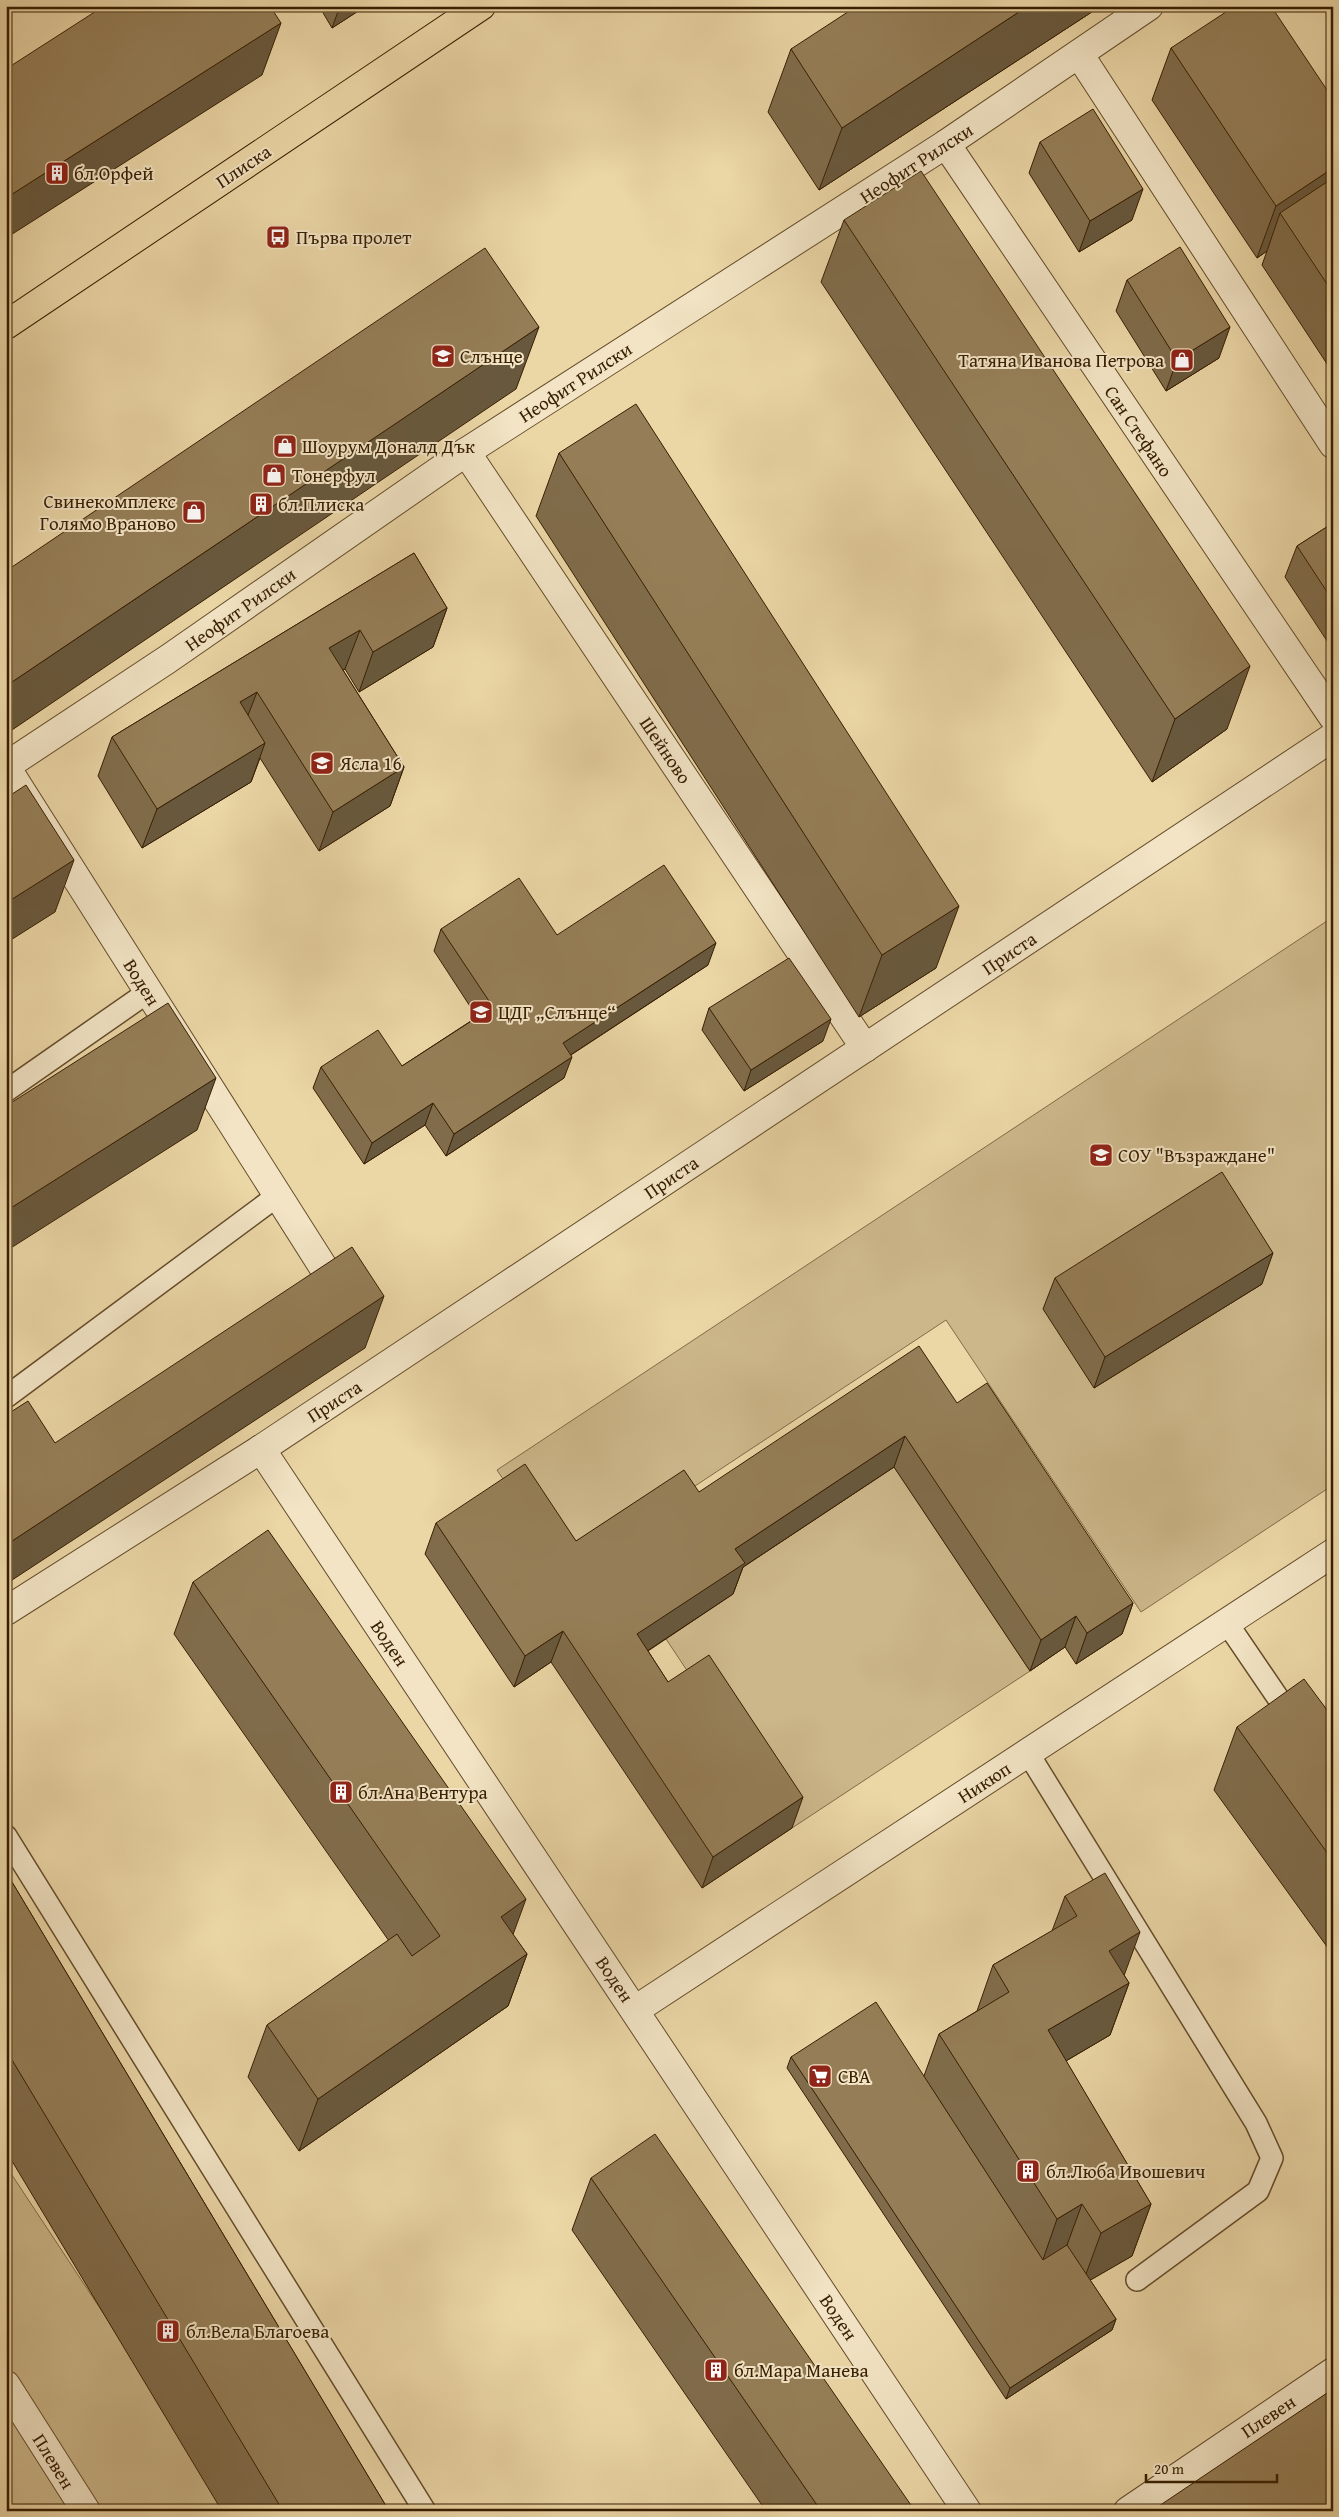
<svg xmlns="http://www.w3.org/2000/svg" width="1339" height="2517" viewBox="0 0 1339 2517" font-family="'Gentium Book Plus',serif">
	<style>
		.green { fill: #ccb78a; stroke: #826a46 }
		.lines { fill: none; stroke-linecap: round; stroke-linejoin: round }
		.service-casing { stroke: #644c2a; stroke-width: 24 }
		.minor-casing { stroke: #644c2a; stroke-width: 30 }
		.primary-casing { stroke: #371e01; stroke-width: 30 }
		.service { stroke: #f2e4c5; stroke-width: 21 }
		.minor { stroke: #f2e4c5; stroke-width: 28 }
		.primary { stroke: #ebd6a6; stroke-width: 28 }
		.wall { fill: #806c4b; stroke: #371e01 }
		.shaded-wall { fill: #68583d; stroke: #371e01 }
		.building { fill: #957e57; stroke: #371e01 }
		.labels { text-anchor: middle; dominant-baseline: central; stroke-width: 4; stroke-linejoin: round; paint-order: stroke }
		.street-label { font-size: 19px; fill: #371e01; stroke: #f2e4c5 }
		.poi-label { font-size: 19px; fill: #371e01; stroke: #f2e4c5; text-anchor: start }
	</style>
	<rect width="100%" height="100%" fill="#ebd6a6"/>
	<filter id="stains"><feTurbulence type="fractalNoise" baseFrequency=".004" numOctaves="4"/><feColorMatrix values="0 0 0 0 .2 0 0 0 0 .09 0 0 0 0 .02 0 0 0 .5 -.17"/></filter>
	<radialGradient id="worn" r=".72"><stop offset=".6" stop-color="#630" stop-opacity="0"/><stop offset="1" stop-color="#630" stop-opacity=".3"/></radialGradient>
	<g class="green">
		<polygon points="1333,917 1333,1485 1141,1612 946,1320 565,1572 497,1470"/>
		<polygon points="894,1467 1030,1671 792,1828 666,1639 724,1580"/>
		<polygon points="6,2166 117,2334 223,2511 6,2511"/>
	</g>
	<g class="lines">
		<g class="service-casing">
			<g id="service">
				<polyline points="6,1091 148,992"/>
				<polyline points="6,1397 277,1196"/>
				<polyline points="1227,1623 1293,1720"/>
				<polyline points="1028,1753 1256,2123 1272,2158 1258,2191 1137,2280"/>
				<polyline points="6,1836 425,2511"/>
			</g>
		</g>
		<g class="minor-casing">
			<g id="minor">
				<polyline points="1079,54 1333,444"/>
				<polyline points="946,144 1333,717"/>
				<polyline points="466,452 865,1048"/>
				<polyline points="6,766 168,659 466,452 946,144 1149,6"/>
				<polyline points="6,767 327,1273"/>
				<polyline points="261,1449 967,2511"/>
				<polyline points="6,1611 261,1449 1333,737"/>
				<polyline points="635,2010 1333,1553"/>
				<polyline points="6,2385 86,2511"/>
				<polyline points="1128,2511 1333,2372"/>
			</g>
		</g>
		<g class="primary-casing">
			<polyline id="primary" points="6,325 481,6"/>
		</g>
		<use href="#service" class="service"/>
		<use href="#minor" class="minor"/>
		<use href="#primary" class="primary"/>
	</g>
	<g class="wall">
		<polygon points="319,6 366,6 332,28"/>
		<polygon points="1101,6 819,190 768,112 791,49"/>
		<polygon points="1171,48 1333,99 1333,373 1262,265 1267,251 1257,258 1152,100"/>
		<polygon points="1040,142 1132,220 1079,252 1029,173"/>
		<polygon points="844,220 1227,729 1152,782 821,282"/>
		<polygon points="1127,280 1219,358 1166,391 1116,311"/>
		<polygon points="559,453 936,968 859,1017 536,516"/>
		<polygon points="1333,523 1333,650 1285,577 1297,546"/>
		<polygon points="414,553 447,608 433,647 359,692 345,669 343,670 404,767 390,806 319,851 260,758 251,782 142,848 98,776 112,737"/>
		<polygon points="441,929 557,935 708,965 571,1055 564,1078 446,1156 425,1125 364,1164 313,1088 321,1067 402,1066 477,1017 434,951"/>
		<polygon points="709,1008 823,1041 744,1091 702,1030"/>
		<polygon points="1055,1278 1262,1284 1094,1388 1043,1309"/>
		<polygon points="957,1403 1133,1603 1122,1634 1076,1664 1065,1647 1030,1671 894,1467 743,1567 733,1594 648,1651 668,1682 792,1828 702,1888 551,1662 514,1687 425,1554 436,1523 576,1541 699,1492"/>
		<polygon points="193,1582 513,1935 527,1954 508,2006 299,2151 248,2077 267,2025 389,1941 174,1634"/>
		<polygon points="1333,1718 1333,1955 1214,1790 1237,1727"/>
		<polygon points="6,1872 389,2511 222,2511 6,2151"/>
		<polygon points="1065,1896 1124,1975 1129,1983 1110,2035 1066,2061 1151,2204 1132,2256 1090,2280 1116,2319 1112,2330 1006,2399 787,2068 791,2057 924,2076 939,2034 977,2011 993,1965 1052,1931"/>
		<polygon points="591,2178 915,2511 766,2511 572,2230"/>
		<polygon points="1159,2506 1333,2511 1157,2511"/>
	</g>
	<g class="shaded-wall">
		<polygon points="340,6 366,6 332,28"/>
		<polygon points="1028,6 1101,6 819,190 842,128"/>
		<polygon points="281,23 262,75 6,238 6,198"/>
		<polygon points="1333,168 1333,207 1280,213 1267,251 1257,258 1276,206"/>
		<polygon points="1143,189 1132,220 1079,252 1090,221"/>
		<polygon points="539,327 516,389 6,734 6,686"/>
		<polygon points="1230,327 1219,358 1166,391 1177,360"/>
		<polygon points="447,608 433,647 359,692 373,652"/>
		<polygon points="360,630 345,669 314,687 329,648"/>
		<polygon points="1250,666 1227,729 1152,782 1175,719"/>
		<polygon points="257,692 242,731 240,702"/>
		<polygon points="265,743 251,782 142,848 157,809"/>
		<polygon points="404,767 390,806 319,851 333,812"/>
		<polygon points="74,860 55,912 6,943 6,903"/>
		<polygon points="959,906 936,968 859,1017 882,955"/>
		<polygon points="716,943 708,965 555,1065 563,1043"/>
		<polygon points="831,1019 823,1041 744,1091 751,1070"/>
		<polygon points="572,1057 564,1078 446,1156 454,1134"/>
		<polygon points="216,1078 197,1130 6,1251 6,1211"/>
		<polygon points="433,1103 425,1125 364,1164 372,1143"/>
		<polygon points="1273,1253 1262,1284 1094,1388 1105,1357"/>
		<polygon points="384,1296 365,1348 6,1584 6,1545"/>
		<polygon points="905,1436 894,1467 743,1567 733,1594 626,1665 637,1634 735,1549"/>
		<polygon points="1133,1603 1122,1634 1076,1664 1087,1633"/>
		<polygon points="1076,1616 1065,1647 1030,1671 1041,1640"/>
		<polygon points="563,1631 551,1662 514,1687 525,1656"/>
		<polygon points="803,1797 792,1828 702,1888 713,1857"/>
		<polygon points="526,1899 507,1951 501,1917"/>
		<polygon points="1140,1932 1121,1984 1109,1951"/>
		<polygon points="527,1954 508,2006 299,2151 318,2099"/>
		<polygon points="1129,1983 1110,2035 1030,2082 1048,2030"/>
		<polygon points="1082,2204 1063,2256 1039,2271 1057,2219"/>
		<polygon points="1151,2204 1132,2256 1082,2285 1101,2233"/>
		<polygon points="1116,2319 1112,2330 1006,2399 1010,2388"/>
	</g>
	<g class="building">
		<polygon points="104,6 270,6 281,23 6,198 6,69"/>
		<polygon points="857,6 1028,6 842,128 791,49"/>
		<polygon points="1235,6 1271,6 1333,99 1333,168 1276,206 1171,48"/>
		<polygon points="1093,109 1143,189 1090,221 1040,142"/>
		<polygon points="921,171 1250,666 1175,719 844,220"/>
		<polygon points="1333,178 1333,293 1280,213"/>
		<polygon points="1180,247 1230,327 1177,360 1127,280"/>
		<polygon points="485,248 539,327 6,686 6,571"/>
		<polygon points="636,404 959,906 882,955 559,453"/>
		<polygon points="1333,523 1333,601 1297,546"/>
		<polygon points="414,553 447,608 373,652 360,630 329,648 404,767 333,812 257,692 240,702 265,743 157,809 112,737"/>
		<polygon points="26,785 74,860 6,903 6,798"/>
		<polygon points="664,865 716,943 563,1043 572,1057 454,1134 433,1103 372,1143 321,1067 378,1030 402,1066 493,1007 441,929 519,878 557,935"/>
		<polygon points="789,958 831,1019 751,1070 709,1008"/>
		<polygon points="168,1003 216,1078 6,1211 6,1106"/>
		<polygon points="1222,1172 1273,1253 1105,1357 1055,1278"/>
		<polygon points="352,1247 384,1296 6,1545 6,1415 28,1401 55,1443"/>
		<polygon points="919,1346 957,1403 987,1383 1133,1603 1087,1633 1076,1616 1041,1640 905,1436 735,1549 745,1563 637,1634 668,1682 709,1655 803,1797 713,1857 563,1631 525,1656 436,1523 525,1464 576,1541 684,1470 699,1492"/>
		<polygon points="268,1530 526,1899 501,1917 527,1954 318,2099 267,2025 397,1934 412,1956 440,1936 193,1582"/>
		<polygon points="1304,1679 1333,1718 1333,1861 1237,1727"/>
		<polygon points="6,1872 389,2511 283,2511 6,2050"/>
		<polygon points="1105,1873 1140,1932 1109,1951 1129,1983 1048,2030 1151,2204 1101,2233 1082,2204 1057,2219 939,2034 1009,1992 993,1965 1077,1916 1065,1896"/>
		<polygon points="876,2002 1043,2260 1067,2245 1116,2319 1010,2388 791,2057"/>
		<polygon points="655,2134 915,2511 814,2511 819,2508 591,2178"/>
		<polygon points="1333,2389 1333,2511 1162,2511 1159,2506"/>
	</g>
	<defs>
		<g id="building-square" transform="scale(1.25)"><rect x="-9" y="-9" width="18" height="18" rx="4" fill="#8f2418" stroke="#f2e4c5"/><path d="M-4-6H4V6H1V3H-1V6H-4ZM-2.5-4.3h1.7v1.8h-1.7ZM.8-4.3h1.7v1.8H.8ZM-2.5-1h1.7V.8h-1.7ZM.8-1h1.7V.8H.8Z" fill="#fff"/></g>
		<g id="bus-square" transform="scale(1.25)"><rect x="-9" y="-9" width="18" height="18" rx="4" fill="#8f2418" stroke="#f2e4c5"/><path d="M-5-6H5V4H4V6H2V4H-2V6H-4V4H-5ZM-3.5-4V0h7V-4ZM-3.5 1.2v1.5H-2V1.2ZM2 1.2v1.5H3.5V1.2Z" fill="#fff"/></g>
		<g id="school-square" transform="scale(1.25)"><rect x="-9" y="-9" width="18" height="18" rx="4" fill="#8f2418" stroke="#f2e4c5"/><path d="M0-5L7-2L0 1L-7-2ZM-4 1L0 2.5L4 1V4Q0 6-4 4Z" fill="#fff"/></g>
		<g id="shop-square" transform="scale(1.25)"><rect x="-9" y="-9" width="18" height="18" rx="4" fill="#8f2418" stroke="#f2e4c5"/><path d="M-5-2.5h2.3a2.7 3.5 0 0 1 5.4 0H5L5.5 6h-11ZM-1.5-2.5h3a1.5 2.3 0 0 0-3 0Z" fill="#fff"/></g>
		<g id="supermarket-square" transform="scale(1.25)"><rect x="-9" y="-9" width="18" height="18" rx="4" fill="#8f2418" stroke="#f2e4c5"/><path d="M-6-5.5h2.5l.6 2H6L4.5 2H-2.5L-4.4-4H-6ZM-1.5 3.2a1.3 1.3 0 1 0 .1 0ZM3 3.2a1.3 1.3 0 1 0 .1 0Z" fill="#fff"/></g>
	</defs>
	<g fill-rule="evenodd">
		<use href="#building-square" x="57" y="173"/>
		<use href="#bus-square" x="278" y="237"/>
		<use href="#school-square" x="443" y="356"/>
		<use href="#shop-square" x="1182" y="360"/>
		<use href="#shop-square" x="285" y="446"/>
		<use href="#shop-square" x="274" y="475"/>
		<use href="#building-square" x="261" y="504"/>
		<use href="#shop-square" x="194" y="512"/>
		<use href="#school-square" x="322" y="763"/>
		<use href="#school-square" x="481" y="1012"/>
		<use href="#school-square" x="1101" y="1155"/>
		<use href="#building-square" x="341" y="1792"/>
		<use href="#supermarket-square" x="820" y="2076"/>
		<use href="#building-square" x="1028" y="2171"/>
		<use href="#building-square" x="168" y="2331"/>
		<use href="#building-square" x="716" y="2370"/>
	</g>
	<g class="labels">
		<g class="street-label">
			<text transform="translate(916 163) rotate(-33)">Неофит Рилски</text>
			<text transform="translate(243 166) rotate(-34)">Плиска</text>
			<text transform="translate(575 382) rotate(-33)">Неофит Рилски</text>
			<text transform="translate(1139 431) rotate(56)">Сан Стефано</text>
			<text transform="translate(240 609) rotate(-35)">Неофит Рилски</text>
			<text transform="translate(666 750) rotate(56)">Шейново</text>
			<text transform="translate(1009 953) rotate(-34)">Приста</text>
			<text transform="translate(142 982) rotate(58)">Воден</text>
			<text transform="translate(671 1177) rotate(-34)">Приста</text>
			<text transform="translate(334 1401) rotate(-33)">Приста</text>
			<text transform="translate(390 1643) rotate(56)">Воден</text>
			<text transform="translate(984 1782) rotate(-33)">Никюп</text>
			<text transform="translate(615 1979) rotate(56)">Воден</text>
			<text transform="translate(839 2317) rotate(56)">Воден</text>
			<text transform="translate(1268 2416) rotate(-34)">Плевен</text>
			<text transform="translate(54 2461) rotate(58)">Плевен</text>
		</g>
		<g class="poi-label">
			<text x="74" y="173">бл.Орфей</text>
			<text x="296" y="237">Първа пролет</text>
			<text x="460" y="356">Слънце</text>
			<text x="1164" y="360" text-anchor="end">Татяна Иванова Петрова</text>
			<text x="302" y="446">Шоурум Доналд Дък</text>
			<text x="292" y="475">Тонерфул</text>
			<text x="176" y="501" text-anchor="end">Свинекомплекс<tspan x="176" dy="22">Голямо Враново</tspan></text>
			<text x="278" y="504">бл.Плиска</text>
			<text x="340" y="763">Ясла 16</text>
			<text x="498" y="1012">ЦДГ „Слънце“</text>
			<text x="1118" y="1155">СОУ "Възраждане"</text>
			<text x="358" y="1792">бл.Ана Вентура</text>
			<text x="838" y="2076">CBA</text>
			<text x="1046" y="2171">бл.Люба Ивошевич</text>
			<text x="186" y="2331">бл.Вела Благоева</text>
			<text x="734" y="2370">бл.Мара Манева</text>
		</g>
	</g>
	<rect width="1339" height="2517" fill="none" stroke="#ebd6a6" stroke-width="25"/>
	<rect x="8" y="8" width="1324" height="2502" fill="none" stroke="#371e01" stroke-width="2.5"/>
	<rect x="12" y="12" width="1314" height="2492" fill="none" stroke="#371e01"/>
	<path d="M1146 2474v8h131v-8" fill="none" stroke="#371e01" stroke-width="2.5"/>
	<text x="1154" y="2474" font-size="15" fill="#371e01" stroke="#f2e4c5" stroke-width="4" paint-order="stroke">20 m</text>
	<rect width="100%" height="100%" filter="url(#stains)"/>
	<rect width="100%" height="100%" fill="url(#worn)"/>
</svg>
